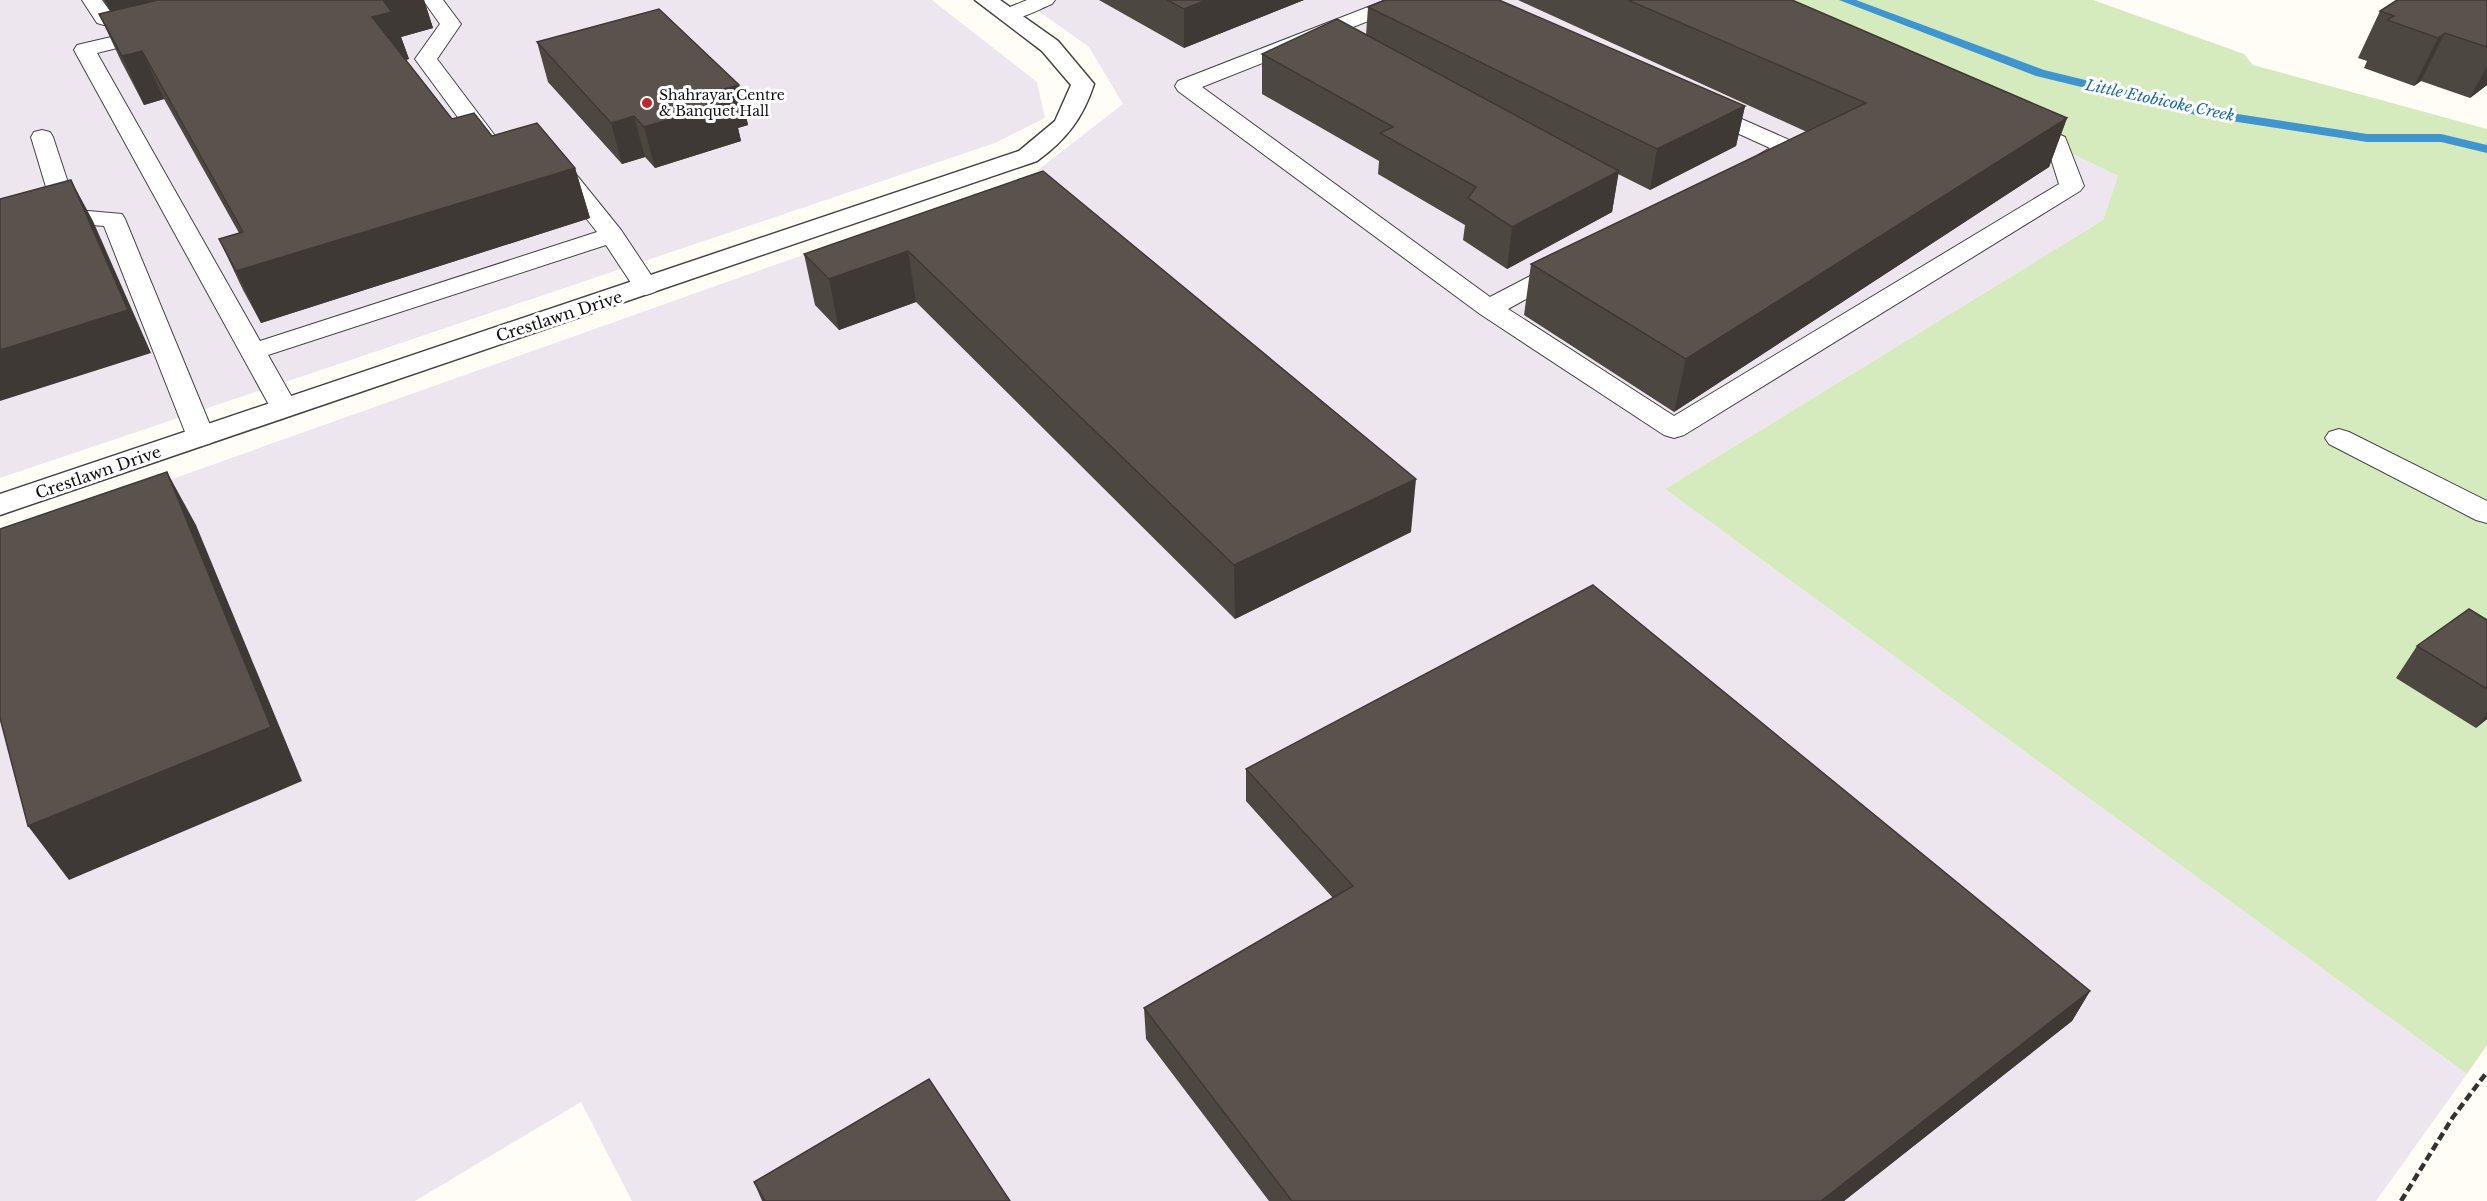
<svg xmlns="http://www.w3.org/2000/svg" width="2487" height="1201" viewBox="0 0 2487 1201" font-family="'Libre Baskerville',serif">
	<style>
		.industrial { fill: #eee6ef }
		.green { fill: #d5ebbd }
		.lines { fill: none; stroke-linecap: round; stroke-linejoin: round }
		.stream { fill: #3f96cf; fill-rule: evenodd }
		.lane-casing { stroke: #444; stroke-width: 2 }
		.street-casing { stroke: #444; stroke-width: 3 }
		.path { stroke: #333; stroke-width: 4.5; stroke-dasharray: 8 4; stroke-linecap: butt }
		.lane { fill: #fff; fill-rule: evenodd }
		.street { fill: #fff; fill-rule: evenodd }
		.wall { fill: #4d4742 }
		.shaded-wall { fill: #3f3936 }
		.building { fill: #5a524d; stroke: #3f3936; stroke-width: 1.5 }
		.poi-dot { fill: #c4262e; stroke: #fff; stroke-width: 2 }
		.labels { text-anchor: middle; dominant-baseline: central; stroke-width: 6; stroke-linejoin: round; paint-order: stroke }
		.far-poi-label { font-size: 14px; fill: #111; stroke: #fff; text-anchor: start }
		.far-water-label { font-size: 15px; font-style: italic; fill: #1768a6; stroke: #fff }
		.street-label { font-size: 16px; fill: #111; stroke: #fff }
	</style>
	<rect width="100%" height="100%" fill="#fffdf5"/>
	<g class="industrial">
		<polygon points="0,0 932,0 1037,82 1045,118 995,143 0,478"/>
		<polygon points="1023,0 1754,0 2118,176 2103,220 1665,489 2467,1074 2376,1201 632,1201 581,1102 415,1201 0,1201 0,540 1034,173 1123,104 1089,47"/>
	</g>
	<polygon class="green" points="1754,0 2093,0 2244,54 2253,65 2487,129 2487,1045 2467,1074 1665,489 2103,220 2118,176"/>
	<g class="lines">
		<polygon class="stream" points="1839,0 1856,0 2044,70 2205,109 2367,134 2441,134 2487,145 2487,153 2441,142 2367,142 2205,117 2036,76"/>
		<g class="lane-casing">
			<g id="lane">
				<polygon points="82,0 102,0 110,11 157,0 193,0 190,4 104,25 97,23"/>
				<polygon points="423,0 443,0 461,24 437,59 505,149 501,154 493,156 485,154 415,59 440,24"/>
				<path d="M1027 0H1055L1052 4C1037 10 1016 23 1000 19L997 15 1000 11Z"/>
				<path d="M1386 0H1414L1411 4 1202 87 1490 297 1557 262 1566 259 1575 262 1579 267 1575 272 1508 309 1674 416 2059 184 2047 146 2011 130 2008 125 2011 120C2029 116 2049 130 2065 137L2084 186 2080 191 1684 435 1674 438 1664 435 1480 314 1178 91 1175 86 1178 81Z"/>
				<polygon points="154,27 161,29 164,33 161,37 97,53 260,341 597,232 546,167 550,162 558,160 566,162 621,230 659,287 655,292 646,295 637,292 606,245 268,355 298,408 294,414 284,417 274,414 74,50 77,45"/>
				<path d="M1701 101 1796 143 1800 148C1791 161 1765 174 1750 170L1746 165 1750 160 1770 148 1693 113 1690 108 1693 103Z"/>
				<polygon points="42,130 50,132 53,137 77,210 122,214 125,219 215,437 211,443 201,446 191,443 187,437 104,226 58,222 55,217 31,137 34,132"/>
				<polygon points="2339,429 2349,432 2487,501 2487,523 2476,520 2329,444 2325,438 2329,432"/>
			</g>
		</g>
		<g class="street-casing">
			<path id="street" d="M975 0H1000L1058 41 1094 84C1083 118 1066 140 1037 161L0 515V494L1019 151 1055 121 1071 85 1042 51Z"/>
		</g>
		<polyline class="path" points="2401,1201 2453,1117 2487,1072"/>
		<use href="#lane" class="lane"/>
		<use href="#street" class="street"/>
	</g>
	<g class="wall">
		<polygon points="103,0 424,0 433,28 401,37 409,59 405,60 452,119 492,136 575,168 590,218 261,323 243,290 219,239 239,233 164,99 144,105 121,61 99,14 110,11"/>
		<polygon points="1099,0 1304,0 1184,48"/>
		<polygon points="1518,0 1792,0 2067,118 2049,167 1674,412 1524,315 1531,264 1807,132"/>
		<polygon points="2487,0 2487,85 2470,98 2421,81 2414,86 2364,68 2367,61 2358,58 2380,11"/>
		<polygon points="1368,7 1745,106 1736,146 1650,190 1618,174 1612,212 1507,269 1463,240 1465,225 1378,174 1379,161 1262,94 1262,54 1366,35"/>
		<polygon points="537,42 739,85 748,125 738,128 741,141 655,168 645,157 622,164 548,82"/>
		<polygon points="1043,171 1411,532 1235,619 916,302 839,330 815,305 804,254"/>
		<polygon points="2487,620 2487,719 2476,728 2396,678 2417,646"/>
		<polygon points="1246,769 2090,991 2072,1021 1844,1201 1269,1201 1146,1039 1144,1008 1333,898 1246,801"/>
		<polygon points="754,1182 1010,1201 762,1201"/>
	</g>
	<g class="shaded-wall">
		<polygon points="105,0 158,0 111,12"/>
		<polygon points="379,0 424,0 433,28 401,37 409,59 389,64 372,17"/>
		<polygon points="1207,0 1304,0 1184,48 1184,9"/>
		<polygon points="2445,33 2421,81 2414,86 2438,38"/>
		<polygon points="142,51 164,99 144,105 122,56"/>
		<polygon points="2487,66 2487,85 2470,98"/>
		<polygon points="739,85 748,125 738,128 741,141 655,168 644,127 721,90"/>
		<polygon points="1745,106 1736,146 1650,190 1657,149"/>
		<polygon points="634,116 645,157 622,164 611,123"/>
		<polygon points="2067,118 2049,167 1674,412 1686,359"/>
		<polygon points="575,168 590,218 261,323 236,271"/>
		<polygon points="1619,171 1612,212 1507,269 1512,227"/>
		<polygon points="71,180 93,221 151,353 0,401 0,350"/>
		<polygon points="908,251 916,302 839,330 829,279"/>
		<polygon points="167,472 196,525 302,781 69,880 28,826"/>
		<polygon points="1416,479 1411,532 1235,619 1234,565"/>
		<polygon points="2487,713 2487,719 2476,728"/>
		<polygon points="2090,991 2072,1021 1844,1201 1821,1201"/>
	</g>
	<g class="building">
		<polygon points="158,0 383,0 392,12 372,17 452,119 474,113 492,136 537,123 575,168 236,271 219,239 243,232 142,51 122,56 99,14"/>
		<polygon points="1167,0 1207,0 1184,9"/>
		<polygon points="1385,0 1499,0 1745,106 1657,149 1368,7"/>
		<polygon points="1628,0 1792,0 2067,118 1686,359 1531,264 1866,103"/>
		<polygon points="2397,0 2487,0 2487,47 2445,33 2438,38 2387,20 2394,16 2380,11"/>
		<polygon points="659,9 739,85 721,90 732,101 644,127 634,116 611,123 537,42"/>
		<polygon points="1337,19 1619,171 1512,227 1468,198 1476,187 1380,133 1393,127 1262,54"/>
		<polygon points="1043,171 1416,479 1234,565 908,251 829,279 804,254"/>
		<polygon points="71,180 128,310 0,350 0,199"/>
		<polygon points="167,472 271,727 28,826 0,718 0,529"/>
		<polygon points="1593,585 2090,991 1821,1201 1292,1201 1144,1008 1353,886 1246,769"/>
		<polygon points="2469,609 2487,620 2487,689 2417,646"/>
		<polygon points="929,1079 1010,1201 765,1201 754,1182"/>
	</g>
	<circle class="poi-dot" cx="647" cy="103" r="6"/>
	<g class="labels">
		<g class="far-poi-label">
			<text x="659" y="95">Shahrayar Centre<tspan x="659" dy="16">&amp; Banquet Hall</tspan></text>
		</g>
		<g class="far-water-label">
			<text transform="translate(2160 100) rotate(12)">Little Etobicoke Creek</text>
		</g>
		<g class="street-label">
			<text transform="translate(559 316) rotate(-18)">Crestlawn Drive</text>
			<text transform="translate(98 472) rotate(-19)">Crestlawn Drive</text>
		</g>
	</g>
</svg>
